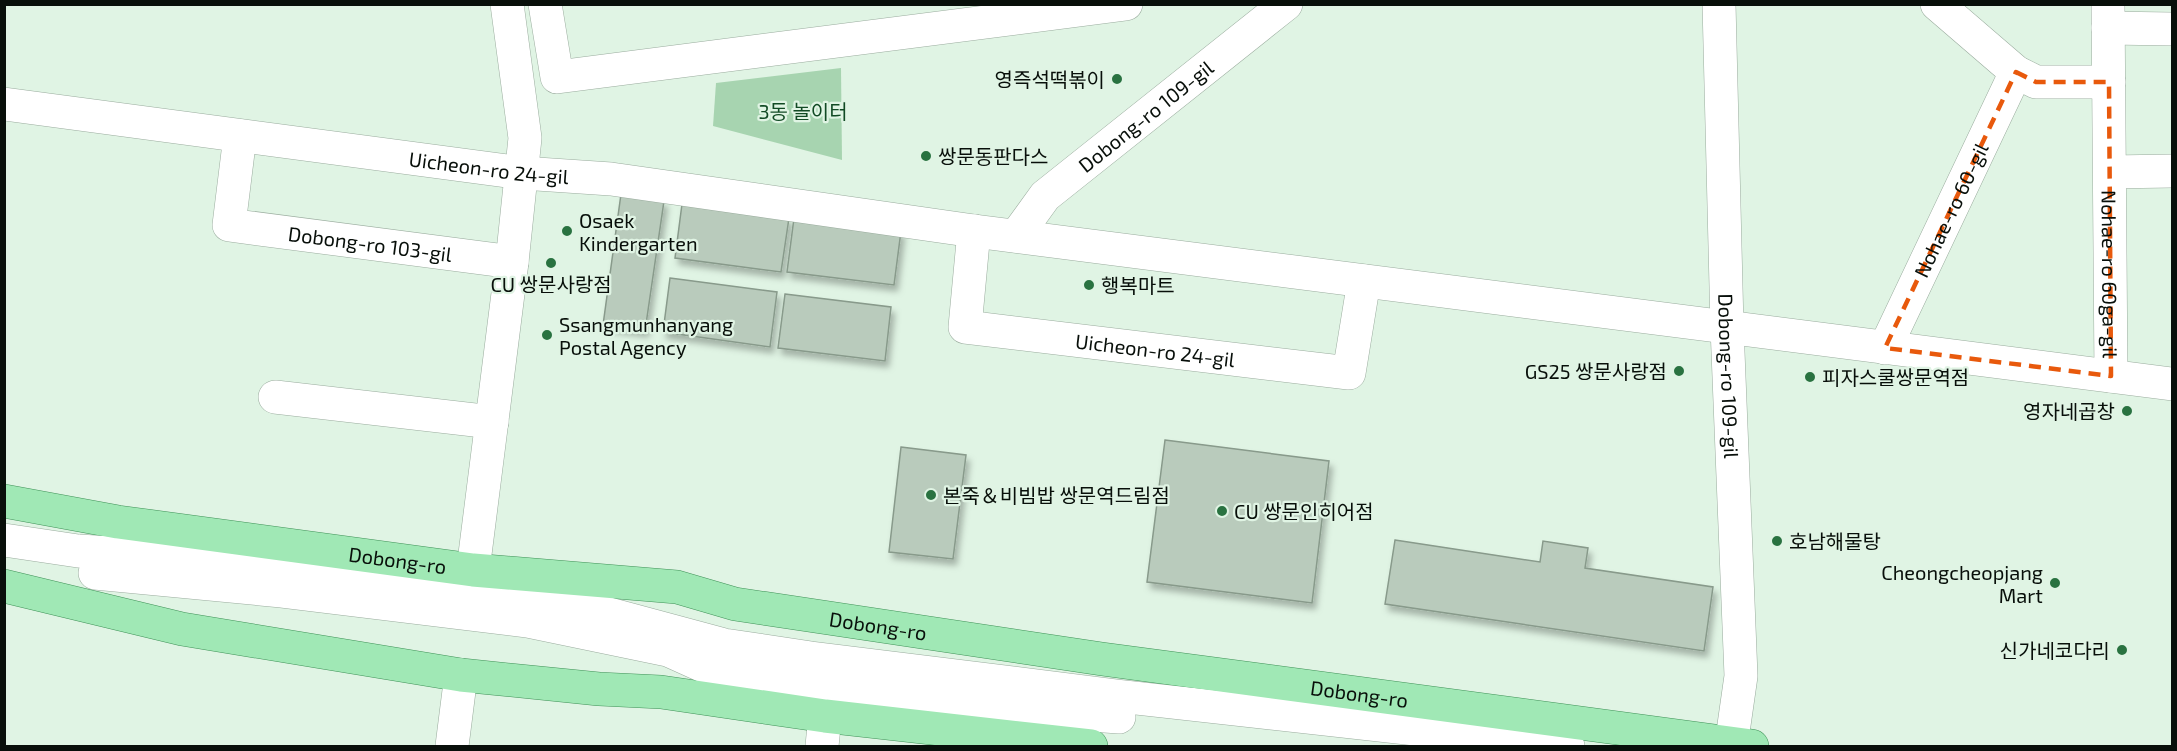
<svg xmlns="http://www.w3.org/2000/svg" width="2177" height="751" viewBox="0 0 2177 751" font-family="'Exo 2','Noto Sans KR',sans-serif">
	<style>
		.green { fill: #a7d4b0 }
		.building { fill: #b9cbbc; stroke: #889a8b; stroke-width: 1.5; filter: url(#shadow) }
		.lines { fill: none; stroke-linecap: round; stroke-linejoin: round }
		.minor-casing { stroke: #9aac9e; stroke-width: 34 }
		.major-casing { stroke: #419259; stroke-width: 34 }
		.minor { stroke: #fff; stroke-width: 33 }
		.major { stroke: #a0e8b5; stroke-width: 33 }
		.marked { fill: none; stroke: #e8590c; stroke-width: 4.5; stroke-dasharray: 12 8; stroke-linejoin: round }
		.poi-dot { fill: #297240; stroke: #e0f4e4; stroke-width: 2 }
		.labels { text-anchor: middle; dominant-baseline: central; stroke-width: 4.5; stroke-linejoin: round; paint-order: stroke }
		.poi-label { font-size: 20px; fill: #080f0a; stroke: #e0f4e4; text-anchor: start }
		.park-label { font-size: 20px; fill: #114a24; stroke: #e0f4e4 }
		.street-label { font-size: 20px; fill: #080f0a; stroke: #e0f4e4 }
	</style>
	<defs>
		<filter id="shadow"><feDropShadow dx="3.5" dy="6" stdDeviation="3" flood-color="#0004"/></filter>
	</defs>
	<rect width="100%" height="100%" fill="#e0f4e4"/>
	<polygon class="green" points="841,68 842,160 713,126 716,83"/>
	<g class="building">
		<polygon points="621,194 664,201 645,331 603,325"/>
		<polygon points="682,204 789,218 781,272 675,258"/>
		<polygon points="794,218 901,231 894,285 787,272"/>
		<polygon points="670,278 777,292 770,347 663,332"/>
		<polygon points="785,294 891,307 885,361 778,348"/>
		<polygon points="1165,440 1329,461 1312,603 1147,582"/>
		<polygon points="901,447 966,455 953,559 889,552"/>
		<polygon points="1395,540 1540,562 1543,541 1588,548 1585,568 1713,587 1704,651 1385,604"/>
	</g>
	<g class="lines">
		<g class="minor-casing">
			<g id="minor">
				<polyline points="545,4 557,77 1126,4"/>
				<path id="s1" d="M1719 4 1727 327 1741 676 1731 746"/>
				<polyline points="1937,4 2016,72 2036,82 2109,82"/>
				<path id="s2" d="M2108 4 2111 376"/>
				<polyline points="2108,28 2172,29"/>
				<path id="s3" d="M4 104 522 173 611 179 974 231 2172 384"/>
				<path id="s4" d="M240 136 229 225 512 262"/>
				<polyline points="2111,172 2172,171"/>
				<path id="s5" d="M974 231 965 327 1349 373 1364 281"/>
				<path id="s6" d="M1016 236 1045 196 1286 4"/>
				<path id="s7" d="M1885 348 2016 72"/>
				<polyline points="275,397 492,422"/>
				<polyline points="4,540 78,551 149,555 320,572 553,599 724,645 811,658 1117,696 1568,746"/>
				<polyline points="473,570 512,262 525,138 507,4"/>
				<polyline points="95,573 282,591 528,621 668,650 719,673 1037,711 1119,717"/>
				<polyline points="452,746 461,675"/>
				<polyline points="822,746 825,716"/>
			</g>
		</g>
		<g class="major-casing">
			<g id="major">
				<path id="s8" d="M4 501 118 522 473 570 677 587 735 604 1102 659 1752 746"/>
				<polyline points="4,586 182,629 461,675 599,689 661,692 825,716 1091,746"/>
			</g>
		</g>
		<use href="#minor" class="minor"/>
		<use href="#major" class="major"/>
	</g>
	<path class="marked" d="M2016 72 2036 82H2109L2111 376 1885 348Z"/>
	<g class="poi-dot">
		<circle cx="1117" cy="79" r="6"/>
		<circle cx="926" cy="156" r="6"/>
		<circle cx="567" cy="231" r="6"/>
		<circle cx="551" cy="263" r="6"/>
		<circle cx="1089" cy="285" r="6"/>
		<circle cx="547" cy="335" r="6"/>
		<circle cx="1679" cy="371" r="6"/>
		<circle cx="1810" cy="377" r="6"/>
		<circle cx="2127" cy="411" r="6"/>
		<circle cx="931" cy="495" r="6"/>
		<circle cx="1222" cy="511" r="6"/>
		<circle cx="1777" cy="541" r="6"/>
		<circle cx="2055" cy="583" r="6"/>
		<circle cx="2122" cy="650" r="6"/>
	</g>
	<g class="labels">
		<g class="poi-label">
			<text x="1105" y="79" text-anchor="end">영즉석떡볶이</text>
			<text x="938" y="156">쌍문동판다스</text>
			<text x="579" y="220">Osaek<tspan x="579" dy="23">Kindergarten</tspan></text>
			<text x="551" y="284" text-anchor="middle">CU 쌍문사랑점</text>
			<text x="1101" y="285">행복마트</text>
			<text x="559" y="324">Ssangmunhanyang<tspan x="559" dy="23">Postal Agency</tspan></text>
			<text x="1667" y="371" text-anchor="end">GS25 쌍문사랑점</text>
			<text x="1822" y="377">피자스쿨쌍문역점</text>
			<text x="2115" y="411" text-anchor="end">영자네곱창</text>
			<text x="943" y="495">본죽＆비빔밥 쌍문역드림점</text>
			<text x="1234" y="511">CU 쌍문인히어점</text>
			<text x="1789" y="541">호남해물탕</text>
			<text x="2043" y="572" text-anchor="end">Cheongcheopjang<tspan x="2043" dy="23">Mart</tspan></text>
			<text x="2110" y="650" text-anchor="end">신가네코다리</text>
		</g>
		<g class="park-label">
			<text x="803" y="111">3동 놀이터</text>
		</g>
		<g class="street-label">
			<text stroke="none"><textPath href="#s6" startOffset="178">Dobong-ro 109-gil</textPath></text>
			<text stroke="none"><textPath href="#s3" startOffset="489">Uicheon-ro 24-gil</textPath></text>
			<text stroke="none"><textPath href="#s7" startOffset="153">Nohae-ro 60-gil</textPath></text>
			<text stroke="none"><textPath href="#s4" startOffset="232">Dobong-ro 103-gil</textPath></text>
			<text stroke="none"><textPath href="#s2" startOffset="270">Nohae-ro 60ga-gil</textPath></text>
			<text stroke="none"><textPath href="#s5" startOffset="288">Uicheon-ro 24-gil</textPath></text>
			<text stroke="none"><textPath href="#s1" startOffset="372">Dobong-ro 109-gil</textPath></text>
			<text stroke="none"><textPath href="#s8" startOffset="398">Dobong-ro</textPath></text>
			<text stroke="none"><textPath href="#s8" startOffset="884">Dobong-ro</textPath></text>
			<text stroke="none"><textPath href="#s8" startOffset="1370">Dobong-ro</textPath></text>
		</g>
	</g>
	<rect width="2177" height="751" fill="none" stroke="#080f0a" stroke-width="12"/>
</svg>
